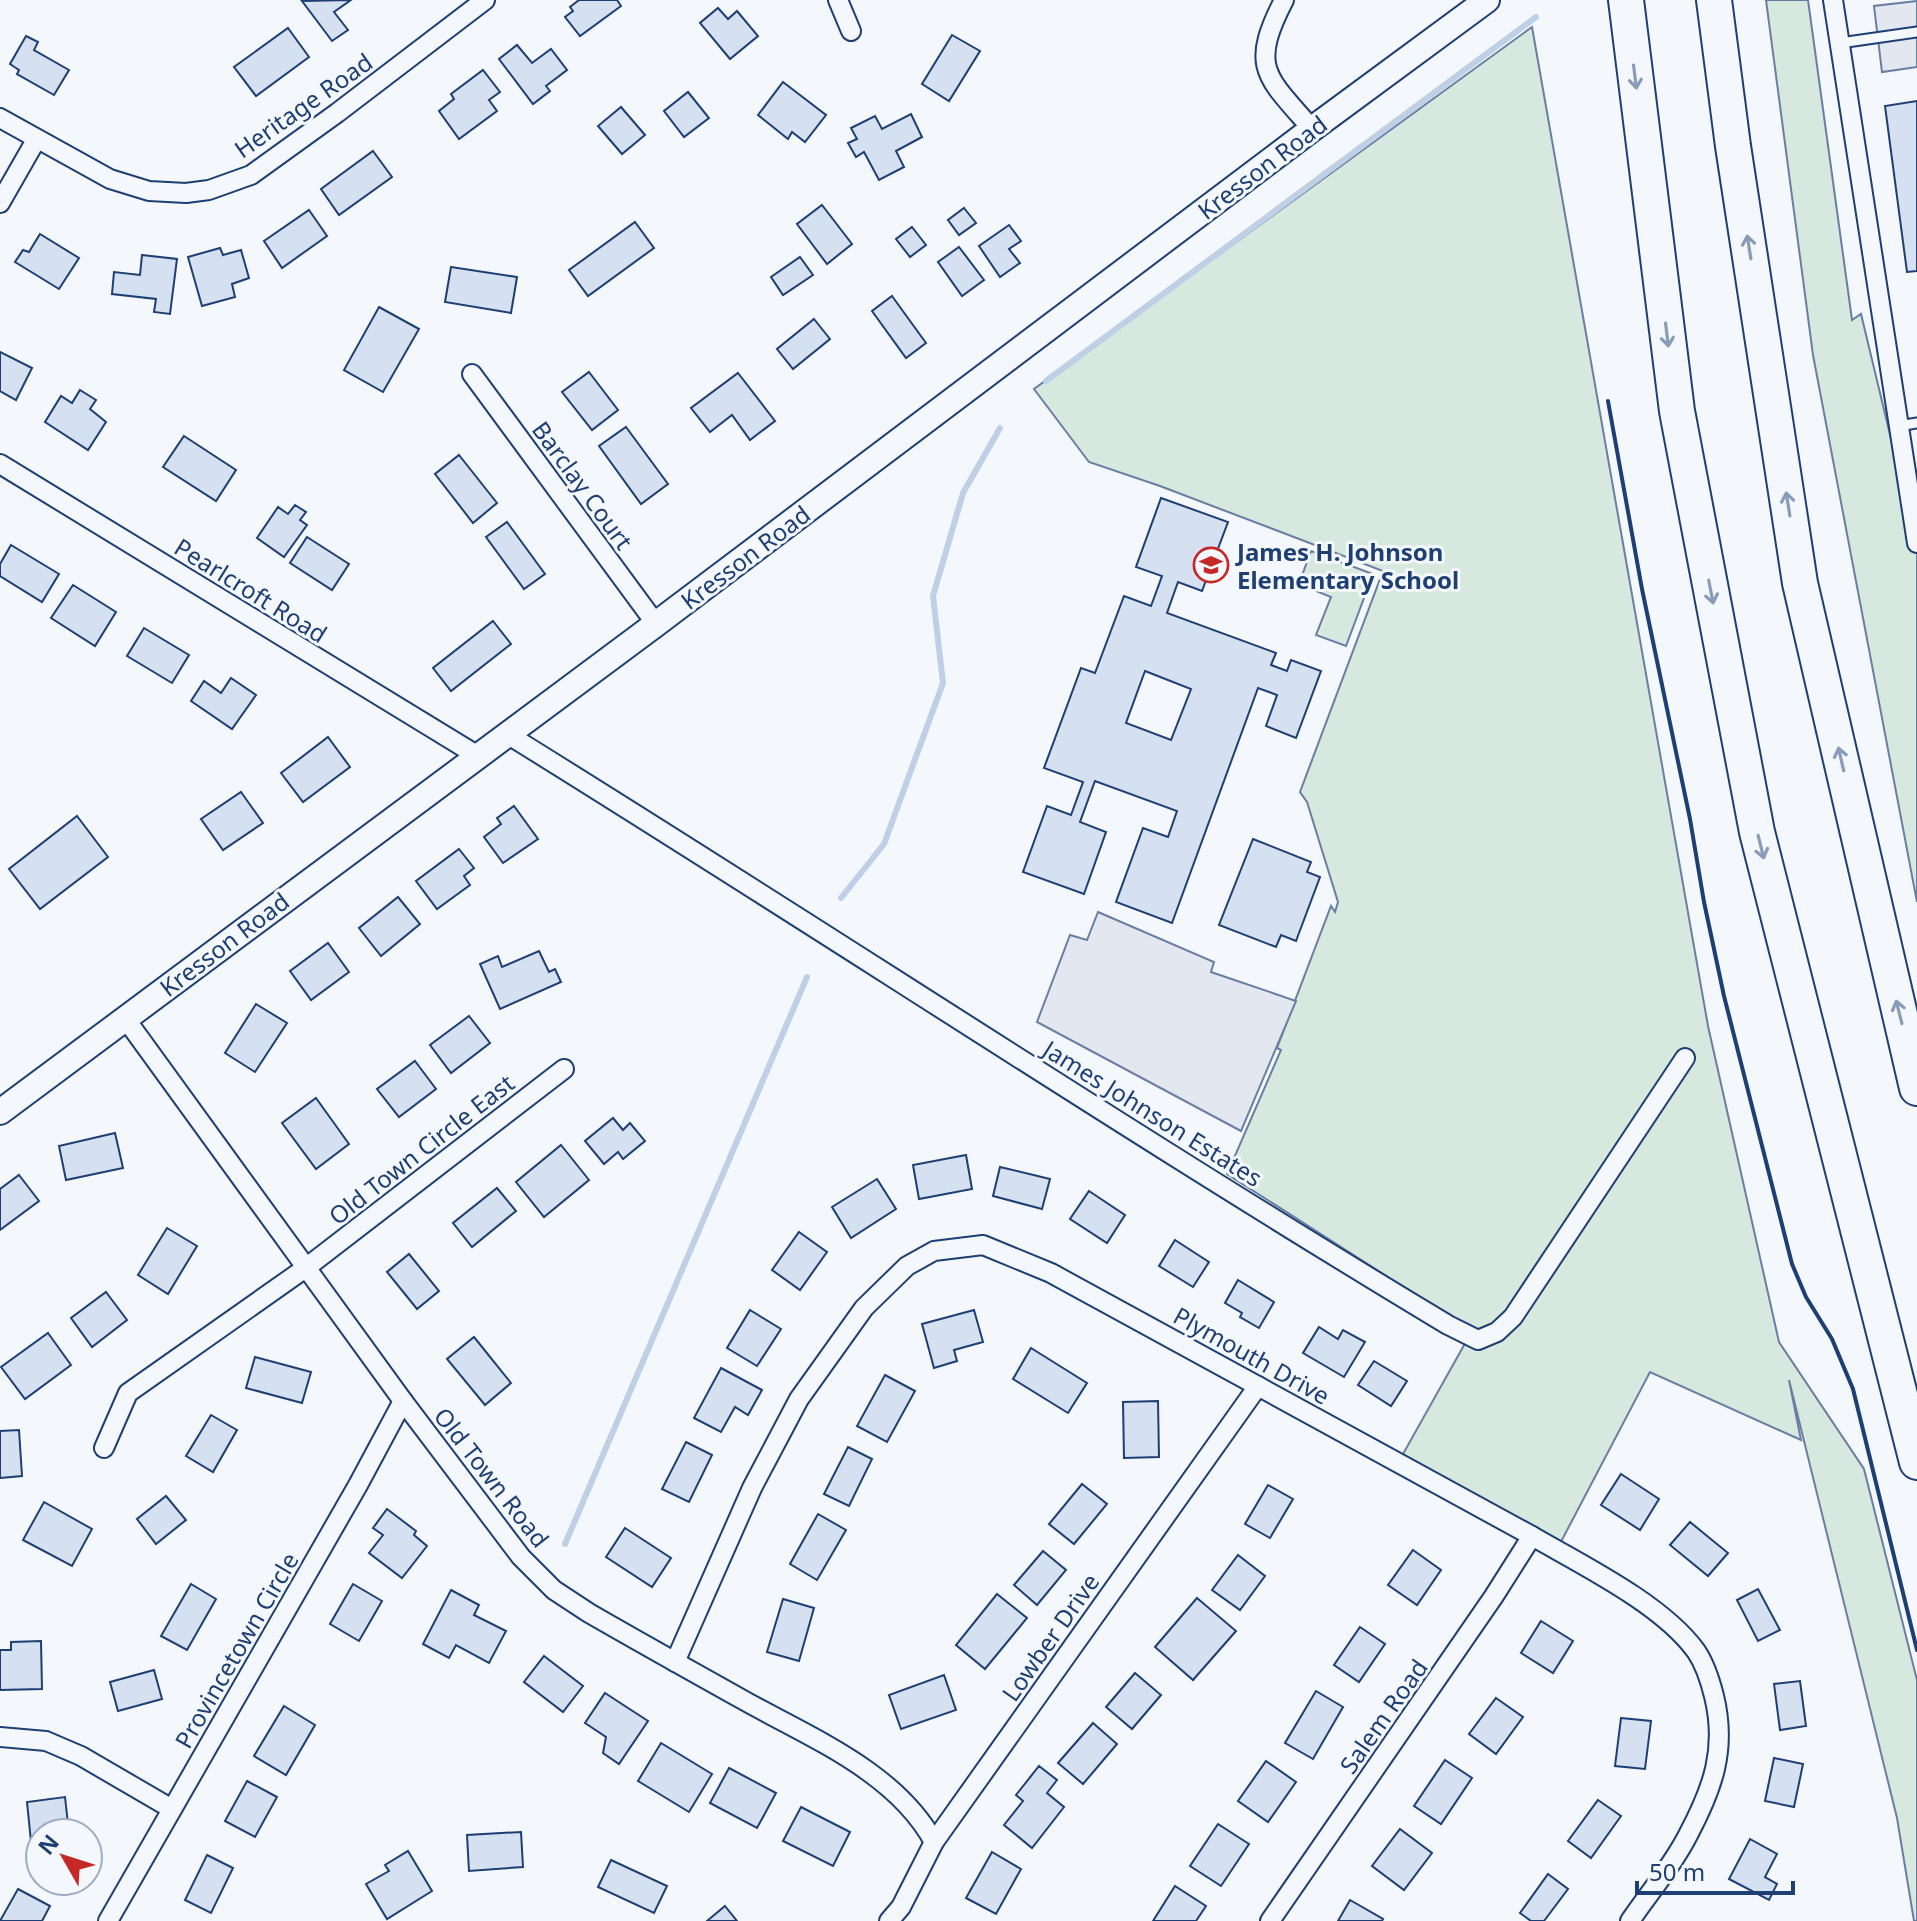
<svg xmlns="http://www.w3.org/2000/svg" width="1917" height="1921" viewBox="0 0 1917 1921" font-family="'Noto Sans',sans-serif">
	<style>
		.green { fill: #d7e8df; stroke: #687fa3; stroke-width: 2 }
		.parking { fill: #e3e8f0; stroke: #687fa3; stroke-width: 2 }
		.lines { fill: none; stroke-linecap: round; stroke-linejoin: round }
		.stream { stroke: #bed0e5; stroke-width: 6 }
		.building { fill: #d5e0f0; stroke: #1d3f73; stroke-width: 2; fill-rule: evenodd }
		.service-casing { stroke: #1d3f73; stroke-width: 13 }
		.minor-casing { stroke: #1d3f73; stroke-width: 22 }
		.tertiary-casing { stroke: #1d3f73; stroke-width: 28 }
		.motorway-casing { stroke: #1d3f73; stroke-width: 38 }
		.service { stroke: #f4f7fb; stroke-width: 9 }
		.minor { stroke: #f4f7fb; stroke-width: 18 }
		.tertiary { stroke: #f4f7fb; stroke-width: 24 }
		.motorway { stroke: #f4f7fb; stroke-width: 34 }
		.wall { stroke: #1d3f73; stroke-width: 4 }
		.oneway { stroke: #889bb7 }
		.labels { text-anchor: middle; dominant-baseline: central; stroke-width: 6; stroke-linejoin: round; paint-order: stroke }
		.street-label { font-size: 24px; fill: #1d3f73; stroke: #f4f7fb }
		.poi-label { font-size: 24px; font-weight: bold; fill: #1d3f73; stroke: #f4f7fb; text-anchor: start }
	</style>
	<rect width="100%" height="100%" fill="#f4f7fb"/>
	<g class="green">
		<polygon points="1766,0 1808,0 1852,320 1861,314 1917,547 1917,902 1813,355"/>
		<polygon points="1532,27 1708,1026 1779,1342 1864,1469 1917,1680 1917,1921 1914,1921 1897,1818 1789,1380 1801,1440 1650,1372 1553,1557 1394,1470 1472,1331 1227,1174 1281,1050 1277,1048 1331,906 1335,912 1338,902 1307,802 1300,792 1383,571 1160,486 1089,462 1034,389"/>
		<polygon points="1311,551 1373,574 1346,646 1316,635 1331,597 1299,584"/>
	</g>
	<g class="parking">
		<polygon points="1917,1 1917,67 1882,72 1874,6"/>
		<polygon points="1098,912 1214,962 1211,972 1296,1001 1241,1131 1037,1022 1070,935 1087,940"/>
	</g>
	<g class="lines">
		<g class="stream">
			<polyline points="1046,381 1536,17"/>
			<polyline points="841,898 884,844 943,683 933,596 963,493 1000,428"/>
			<polyline points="565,1544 807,977"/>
		</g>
	</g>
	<g class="building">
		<polygon points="351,0 334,12 348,30 332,41 302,1"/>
		<polygon points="579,0 617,0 621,6 580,36 565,17 573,11 570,7"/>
		<polygon points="718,8 728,19 737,11 758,36 730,59 700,23"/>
		<polygon points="288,28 309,57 256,96 234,67"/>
		<polygon points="952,35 980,51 949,101 922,84"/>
		<polygon points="26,36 38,42 34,50 69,70 54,95 17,74 19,70 10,64"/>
		<polygon points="517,45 532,63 551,49 567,70 546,86 550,91 533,104 499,59"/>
		<polygon points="483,70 500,92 489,100 497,111 459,139 439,111 454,99 451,94"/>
		<polygon points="783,82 826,115 805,142 792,132 788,139 758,115"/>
		<polygon points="688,92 709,118 684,137 664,111"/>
		<polygon points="1917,101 1917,271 1907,272 1885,106"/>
		<polygon points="621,107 645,135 622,154 598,126"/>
		<polygon points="911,114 922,137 896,151 904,167 879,180 864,152 856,157 848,143 857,139 851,128 875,116 882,129"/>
		<polygon points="373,151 392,177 339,215 321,189"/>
		<polygon points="822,205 852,244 827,264 797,224"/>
		<polygon points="964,208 976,223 959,235 948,220"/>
		<polygon points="309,210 327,236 282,268 264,241"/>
		<polygon points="635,222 654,248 588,296 569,270"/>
		<polygon points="1009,225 1021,241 1009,249 1020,263 1000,277 979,246"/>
		<polygon points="912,227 926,245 910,257 896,239"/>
		<polygon points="40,234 79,258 59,289 15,262 23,250 29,252"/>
		<polygon points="959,247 984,280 962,296 938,262"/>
		<polygon points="220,248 223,255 241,250 249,278 232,284 235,297 202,306 188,257"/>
		<polygon points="142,255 177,259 170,314 154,312 156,299 112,294 114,272 140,275"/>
		<polygon points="800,257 813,275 783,295 771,277"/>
		<polygon points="451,267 517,277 511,313 445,302"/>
		<polygon points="892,296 926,343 906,358 872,311"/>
		<polygon points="379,307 419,329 383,392 344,370"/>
		<polygon points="814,319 830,339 793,369 777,349"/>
		<polygon points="0,352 32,368 16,400 0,391"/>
		<polygon points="589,372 618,410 592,430 562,392"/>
		<polygon points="738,373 775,421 750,440 732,415 710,432 691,408"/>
		<polygon points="80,390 96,400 90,409 106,422 88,450 45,422 61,396 72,403"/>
		<polygon points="626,427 668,484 641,504 599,446"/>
		<polygon points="184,436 236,470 216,501 163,467"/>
		<polygon points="459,455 497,503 473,523 435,474"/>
		<path d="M1161 498 1228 522 1202 591 1178 582 1167 613 1276 653 1271 665 1287 671 1291 660 1321 671 1296 738 1266 726 1277 695 1258 688 1172 923 1116 902 1143 828 1168 837 1177 811 1095 781 1080 822 1106 832 1084 894 1023 872 1047 806 1071 815 1083 782 1044 768 1081 668 1095 673 1124 596 1151 606 1162 576 1136 567ZM1145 671 1191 689 1171 740 1126 723Z"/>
		<polygon points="295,505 306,512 300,520 307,525 284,557 257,538 278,507 288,514"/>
		<polygon points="507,522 545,574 524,589 486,537"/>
		<polygon points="307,537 349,564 332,590 290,563"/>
		<polygon points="11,545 59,574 42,602 0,576 0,564"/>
		<polygon points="73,585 116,612 95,646 51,618"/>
		<polygon points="493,621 511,644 451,691 433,668"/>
		<polygon points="144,628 189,655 172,683 127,656"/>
		<polygon points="231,678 256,695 232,729 191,701 204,681 221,693"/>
		<polygon points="328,737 350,767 303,802 281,773"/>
		<polygon points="241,792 263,823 223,850 201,819"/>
		<polygon points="514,806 538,839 503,863 484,837 501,824 497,818"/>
		<polygon points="77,816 108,857 40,909 9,869"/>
		<polygon points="1253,839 1311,862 1307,872 1320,877 1296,941 1281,935 1276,947 1219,925"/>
		<polygon points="459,849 474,868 464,876 470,885 437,909 416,881"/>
		<polygon points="398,897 420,924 381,956 359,928"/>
		<polygon points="328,943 349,972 311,1000 290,971"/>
		<polygon points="539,951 549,972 555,969 561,982 500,1009 480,964 498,956 502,967"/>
		<polygon points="256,1004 287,1023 255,1072 225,1053"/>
		<polygon points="469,1016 490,1043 451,1073 430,1045"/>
		<polygon points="415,1061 436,1089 399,1117 377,1089"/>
		<polygon points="316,1098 349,1144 316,1169 282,1123"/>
		<polygon points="613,1118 623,1130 630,1123 645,1141 623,1159 618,1152 604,1164 585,1141"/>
		<polygon points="115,1133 123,1168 66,1180 59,1146"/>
		<polygon points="561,1145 589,1180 544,1217 516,1182"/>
		<polygon points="966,1155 972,1189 919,1199 913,1165"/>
		<polygon points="1000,1167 1050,1179 1042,1209 993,1196"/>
		<polygon points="19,1175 39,1201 0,1230 0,1189"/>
		<polygon points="877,1179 896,1209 851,1238 832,1207"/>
		<polygon points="497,1188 516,1211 472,1247 453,1223"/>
		<polygon points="1089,1191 1125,1215 1107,1243 1070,1219"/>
		<polygon points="167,1228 197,1246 168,1294 138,1275"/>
		<polygon points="799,1232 827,1252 800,1290 772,1270"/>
		<polygon points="1175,1240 1209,1262 1193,1287 1159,1266"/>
		<polygon points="409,1254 439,1291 417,1309 387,1272"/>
		<polygon points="1238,1280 1274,1302 1259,1328 1240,1317 1242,1313 1225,1303"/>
		<polygon points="106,1292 127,1320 92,1347 71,1318"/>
		<polygon points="750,1310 781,1329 757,1366 727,1348"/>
		<polygon points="974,1310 983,1342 954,1350 957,1361 934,1368 922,1324"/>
		<polygon points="1319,1327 1338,1339 1343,1330 1365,1342 1344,1377 1303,1353"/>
		<polygon points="48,1333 71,1365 25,1399 1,1367"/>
		<polygon points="474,1337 511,1383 485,1405 447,1359"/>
		<polygon points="1031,1348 1087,1383 1068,1413 1013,1379"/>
		<polygon points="255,1357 311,1372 302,1403 246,1388"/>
		<polygon points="1374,1361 1407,1381 1391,1406 1358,1385"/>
		<polygon points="721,1368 762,1390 748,1415 735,1407 721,1432 694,1418"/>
		<polygon points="885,1375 915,1391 887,1442 857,1426"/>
		<polygon points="1158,1401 1159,1457 1124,1458 1123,1402"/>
		<polygon points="211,1415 237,1430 213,1472 186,1456"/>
		<polygon points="19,1430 22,1476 0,1478 0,1431"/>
		<polygon points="686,1442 712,1455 689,1502 662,1489"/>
		<polygon points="848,1447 872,1459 849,1506 824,1494"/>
		<polygon points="1621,1474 1659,1499 1640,1530 1601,1505"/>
		<polygon points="1082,1484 1107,1504 1074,1544 1049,1524"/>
		<polygon points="1268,1485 1293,1499 1270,1538 1245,1524"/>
		<polygon points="166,1496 186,1520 156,1544 137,1519"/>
		<polygon points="44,1502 92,1529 72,1566 23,1540"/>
		<polygon points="387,1509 416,1531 414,1535 427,1546 402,1578 369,1553 383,1535 373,1528"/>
		<polygon points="818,1514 846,1530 817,1580 790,1564"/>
		<polygon points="1690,1522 1728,1553 1708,1576 1670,1545"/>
		<polygon points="625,1528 671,1558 652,1587 606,1557"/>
		<polygon points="1413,1550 1441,1570 1417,1605 1388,1585"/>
		<polygon points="1043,1551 1066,1570 1037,1605 1014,1585"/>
		<polygon points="1238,1555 1265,1576 1240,1610 1212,1590"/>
		<polygon points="191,1584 216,1599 187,1650 161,1636"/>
		<polygon points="353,1584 382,1601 359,1641 330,1624"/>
		<polygon points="1758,1589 1780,1630 1758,1641 1737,1600"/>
		<polygon points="451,1590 479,1605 474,1615 506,1631 489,1663 456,1645 449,1658 423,1644"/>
		<polygon points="997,1594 1027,1618 985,1669 956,1645"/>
		<polygon points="1197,1598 1236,1631 1193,1680 1155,1647"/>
		<polygon points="783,1599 814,1608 799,1661 767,1652"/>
		<polygon points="1541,1621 1573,1641 1553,1673 1521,1653"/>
		<polygon points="1360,1627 1385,1644 1359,1682 1334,1665"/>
		<polygon points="41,1641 42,1689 0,1690 0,1650 11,1650 11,1642"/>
		<polygon points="544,1656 583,1686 563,1712 524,1682"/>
		<polygon points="154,1670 162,1699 118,1711 110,1682"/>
		<polygon points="1135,1673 1161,1695 1132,1729 1106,1707"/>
		<polygon points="944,1675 956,1710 901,1729 889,1695"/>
		<polygon points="1800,1681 1806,1726 1780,1730 1774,1684"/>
		<polygon points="1316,1691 1343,1707 1313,1759 1285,1743"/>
		<polygon points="605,1693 648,1721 619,1764 603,1753 606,1737 585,1723"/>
		<polygon points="1496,1698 1523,1717 1496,1754 1469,1734"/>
		<polygon points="284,1706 315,1725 286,1775 254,1756"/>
		<polygon points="1621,1718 1651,1721 1645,1769 1615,1766"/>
		<polygon points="1093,1723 1117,1744 1083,1784 1058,1763"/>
		<polygon points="661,1743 712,1774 689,1812 638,1781"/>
		<polygon points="1774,1758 1803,1764 1794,1807 1765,1801"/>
		<polygon points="1445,1760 1472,1778 1441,1824 1414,1806"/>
		<polygon points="1266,1761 1296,1782 1268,1822 1238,1801"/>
		<polygon points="1039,1766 1057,1780 1047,1793 1064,1807 1032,1848 1004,1825 1023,1801 1016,1795"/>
		<polygon points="729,1768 776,1793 757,1828 710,1803"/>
		<polygon points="247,1781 277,1797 255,1837 225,1821"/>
		<polygon points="65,1797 69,1833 40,1833 40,1870 34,1871 27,1802"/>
		<polygon points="1598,1800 1621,1816 1591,1858 1568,1841"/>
		<polygon points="801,1807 850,1832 833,1866 783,1841"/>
		<polygon points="1218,1824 1249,1844 1221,1886 1190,1866"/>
		<polygon points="1400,1829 1432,1853 1404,1890 1372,1866"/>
		<polygon points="521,1832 523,1867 469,1871 467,1835"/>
		<polygon points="1750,1839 1777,1854 1765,1877 1777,1884 1769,1900 1729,1879"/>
		<polygon points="408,1851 432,1891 387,1919 366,1884 389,1871 385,1865"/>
		<polygon points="992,1852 1021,1869 996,1914 966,1898"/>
		<polygon points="207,1855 233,1868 211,1913 185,1900"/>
		<polygon points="611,1860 667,1886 654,1913 598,1887"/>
		<polygon points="1548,1874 1568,1889 1544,1921 1531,1921 1520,1913"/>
		<polygon points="1175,1886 1206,1906 1196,1921 1153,1921"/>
		<polygon points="18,1889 50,1906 42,1921 0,1921"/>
		<polygon points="1350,1900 1383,1919 1382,1921 1338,1921"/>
		<polygon points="725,1906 737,1921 707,1921"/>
	</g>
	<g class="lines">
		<g class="service-casing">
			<g id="service">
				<polyline points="1840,43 1917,32"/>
				<polyline points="1898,426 1917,423"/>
			</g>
		</g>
		<g class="minor-casing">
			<g id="minor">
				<polyline points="838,0 851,31"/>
				<path d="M1284 0C1249 68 1266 76 1312 129"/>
				<polyline points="1833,0 1917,543"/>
				<polyline points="0,118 110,179 149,191 186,193 209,190 251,175 337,113 485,0"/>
				<polyline points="0,203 36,140"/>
				<polyline points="472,374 656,624"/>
				<polyline points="0,464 478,756"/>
				<path d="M507 734C822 929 1130 1134 1448 1325L1478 1340 1497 1332 1513 1317 1685 1058"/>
				<path d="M125 1018 403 1401 521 1557 554 1590 589 1613C641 1643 693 1672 745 1701 811 1738 896 1772 934 1842"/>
				<polyline points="104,1448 128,1393 307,1267 564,1069"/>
				<path d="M675 1662 752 1488 799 1399 864 1308 907 1266 934 1251 983 1245 1051 1273 1532 1536C1582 1565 1662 1604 1696 1651 1705 1664 1710 1680 1714 1696 1727 1749 1713 1788 1688 1835 1673 1865 1649 1893 1630 1921"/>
				<polyline points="0,1737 46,1741 81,1756 172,1809"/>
				<polyline points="108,1921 358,1485 403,1401"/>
				<polyline points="889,1921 901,1907 934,1842 1258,1386"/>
				<polyline points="1270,1921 1494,1596 1532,1536"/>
			</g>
		</g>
		<g class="tertiary-casing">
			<polyline id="tertiary" points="0,1112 656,624 1312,129 1487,0"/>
		</g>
		<g class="motorway-casing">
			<g id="motorway">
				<polyline points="1626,0 1677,411 1757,832 1917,1462"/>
				<polyline points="1714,0 1733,146 1800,583 1917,1088"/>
			</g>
		</g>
		<use href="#service" class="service"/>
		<use href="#minor" class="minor"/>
		<use href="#tertiary" class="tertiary"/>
		<use href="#motorway" class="motorway"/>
		<polyline class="wall" points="1608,401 1642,589 1690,819 1704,902 1724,996 1792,1264 1806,1297 1832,1339 1853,1389 1917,1650"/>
	</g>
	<defs><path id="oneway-shaft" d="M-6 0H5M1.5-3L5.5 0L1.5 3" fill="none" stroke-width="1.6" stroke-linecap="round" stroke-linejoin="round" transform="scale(2)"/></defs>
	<g class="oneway">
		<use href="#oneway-shaft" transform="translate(1635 77) rotate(83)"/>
		<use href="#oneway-shaft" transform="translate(1749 247) rotate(-99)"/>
		<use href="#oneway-shaft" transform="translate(1667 335) rotate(83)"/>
		<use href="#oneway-shaft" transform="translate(1788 504) rotate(-99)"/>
		<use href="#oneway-shaft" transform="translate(1711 592) rotate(79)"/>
		<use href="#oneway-shaft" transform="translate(1841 759) rotate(-103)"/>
		<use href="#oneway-shaft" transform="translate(1761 847) rotate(76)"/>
		<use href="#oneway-shaft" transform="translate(1899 1012) rotate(-104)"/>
	</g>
	<defs>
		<g id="school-ring" transform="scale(1.8)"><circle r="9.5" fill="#f4f7fb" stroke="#c62828" stroke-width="1.5"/><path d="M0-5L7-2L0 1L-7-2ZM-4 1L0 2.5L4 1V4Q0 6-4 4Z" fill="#c62828"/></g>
	</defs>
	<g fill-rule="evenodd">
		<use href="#school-ring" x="1211" y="565"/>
	</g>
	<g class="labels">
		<g class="street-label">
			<text transform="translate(303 105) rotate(-35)">Heritage Road</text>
			<text transform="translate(1262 167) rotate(-37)">Kresson Road</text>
			<text transform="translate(583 485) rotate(54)">Barclay Court</text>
			<text transform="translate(745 557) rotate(-37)">Kresson Road</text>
			<text transform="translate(251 590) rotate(32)">Pearlcroft Road</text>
			<text transform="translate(224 944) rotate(-37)">Kresson Road</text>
			<text transform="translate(1153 1113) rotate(32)">James Johnson Estates</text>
			<text transform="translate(421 1149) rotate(-38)">Old Town Circle East</text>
			<text transform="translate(1252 1355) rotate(29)">Plymouth Drive</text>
			<text transform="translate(492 1477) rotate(52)">Old Town Road</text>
			<text transform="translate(1050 1637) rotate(-55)">Lowber Drive</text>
			<text transform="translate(236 1650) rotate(-60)">Provincetown Circle</text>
			<text transform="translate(1383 1716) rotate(-55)">Salem Road</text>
		</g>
		<g class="poi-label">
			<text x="1237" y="551">James H. Johnson<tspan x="1237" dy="28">Elementary School</tspan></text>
		</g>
	</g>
	<g transform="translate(64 1857) rotate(309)"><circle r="38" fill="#f4f7fb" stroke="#9eadc5" stroke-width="2"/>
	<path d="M0-6L14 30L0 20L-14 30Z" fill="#c62828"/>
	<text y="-12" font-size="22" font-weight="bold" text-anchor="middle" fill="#1d3f73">N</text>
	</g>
	<path d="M1637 1881v12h156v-12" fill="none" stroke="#1d3f73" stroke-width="4"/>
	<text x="1649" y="1881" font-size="24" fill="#1d3f73" stroke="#f4f7fb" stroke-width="6" paint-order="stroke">50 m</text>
</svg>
